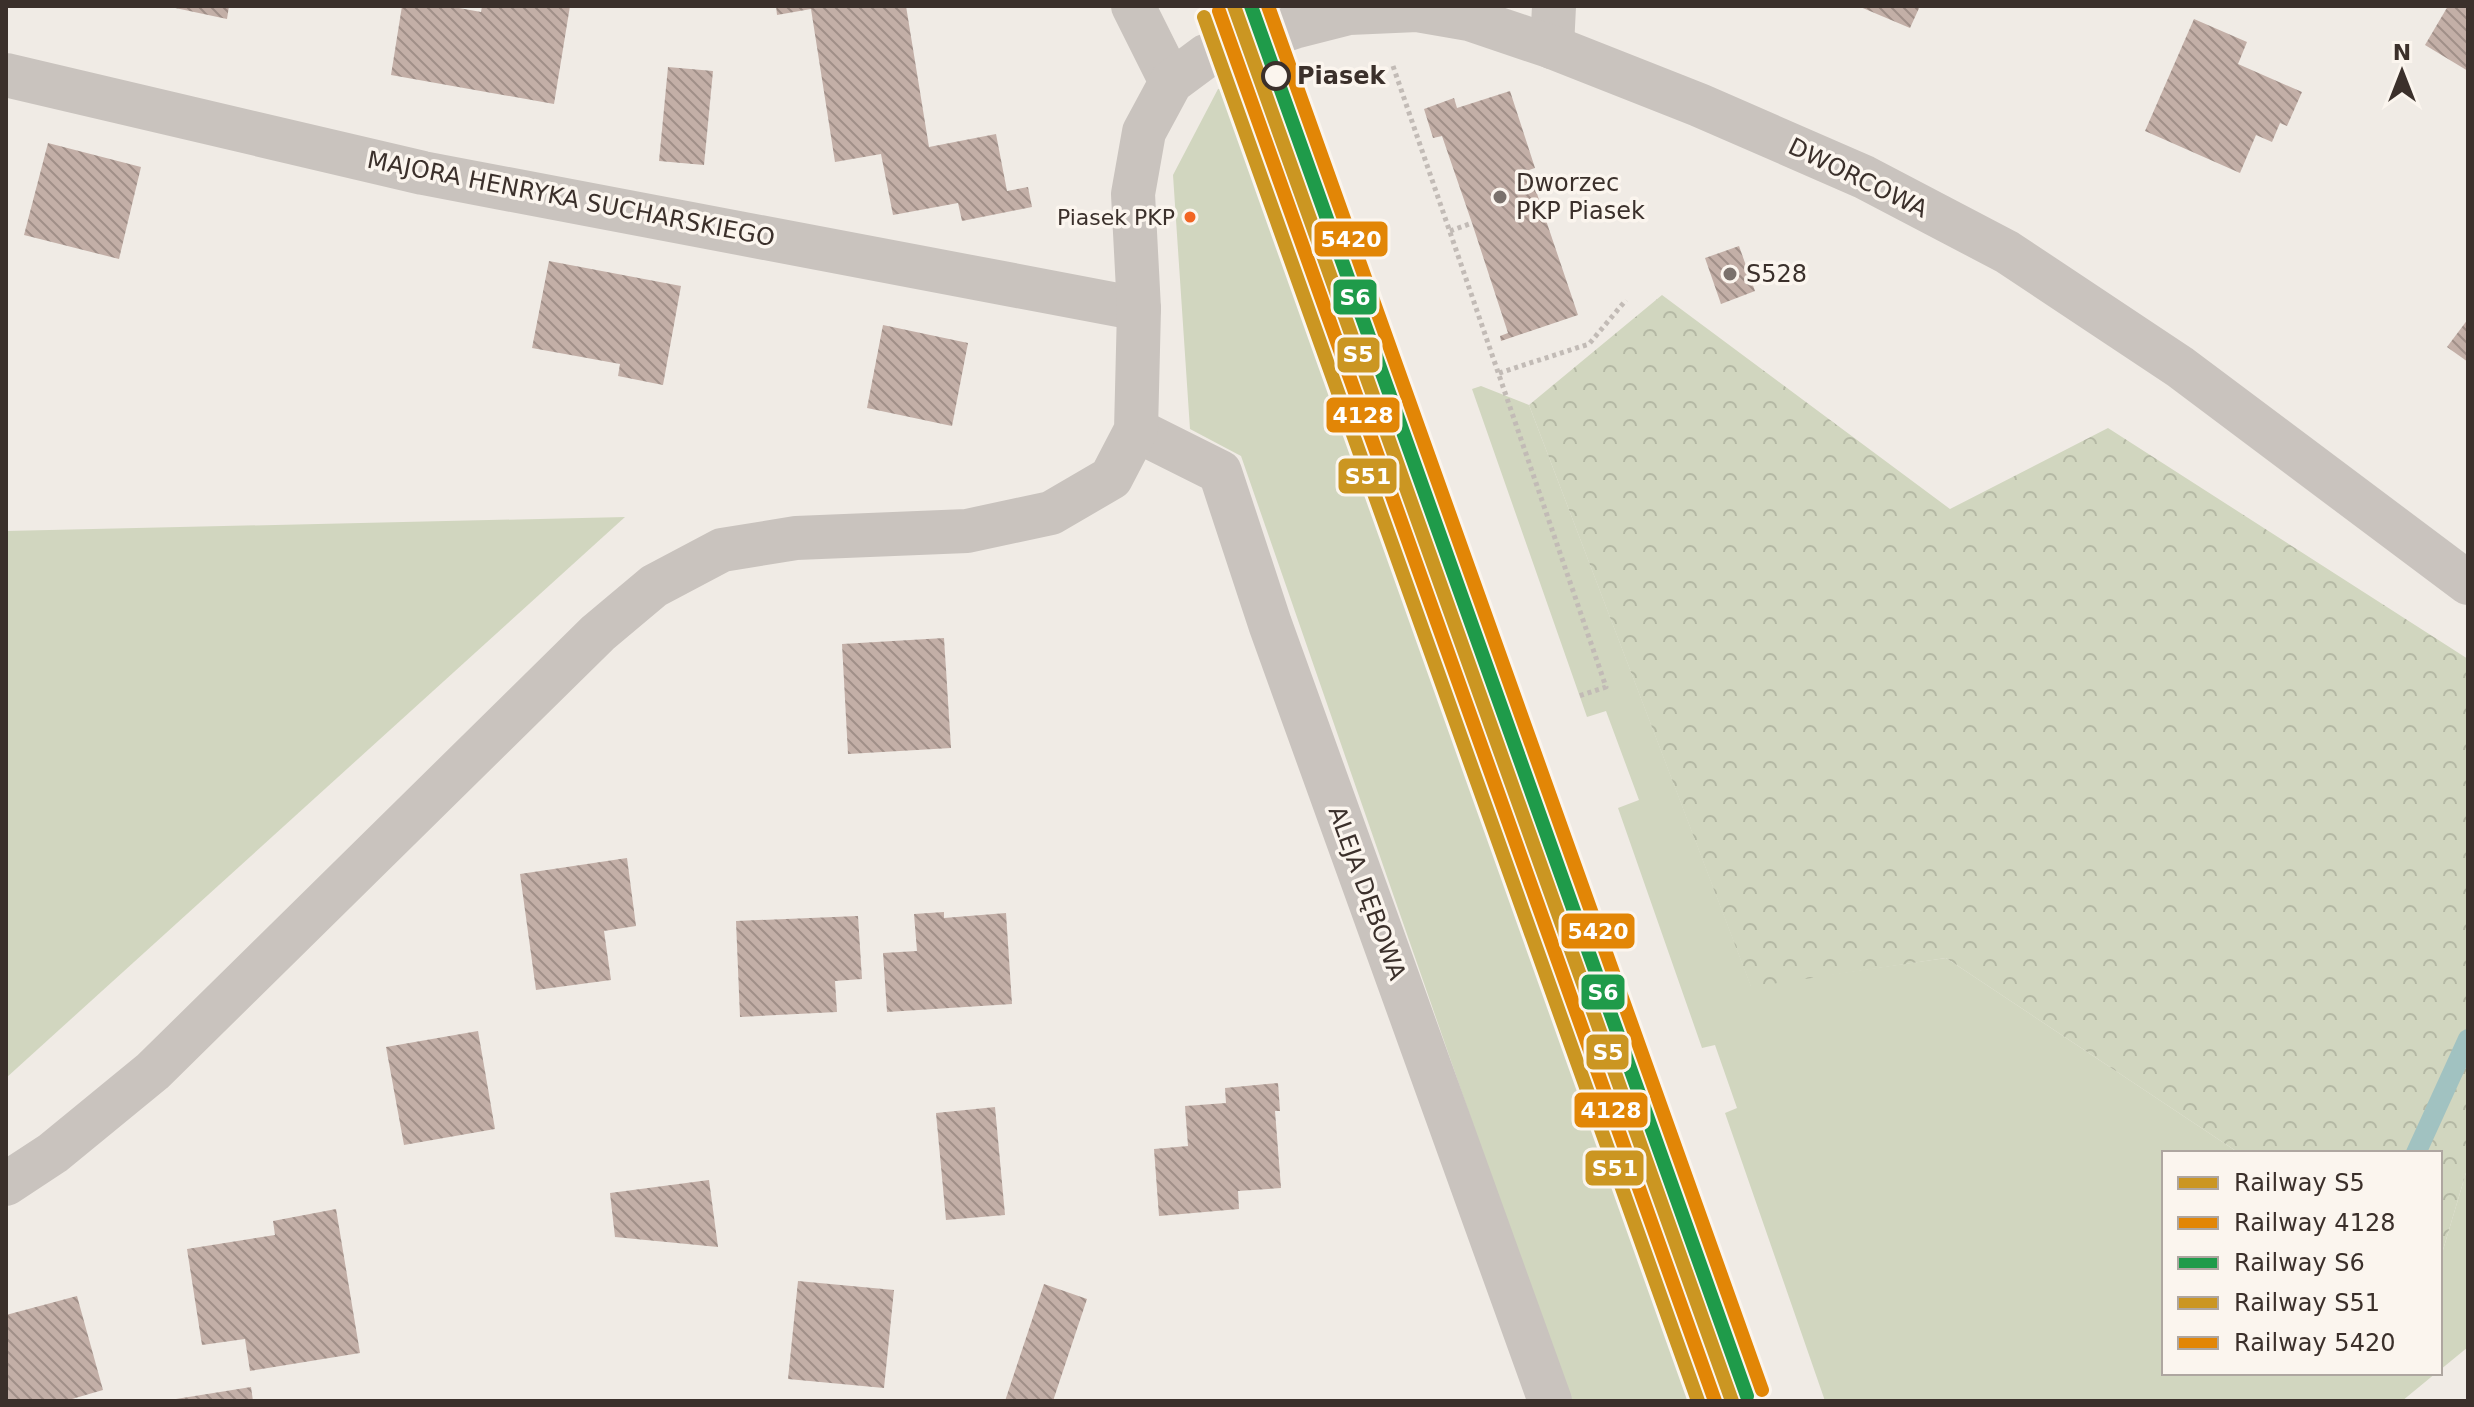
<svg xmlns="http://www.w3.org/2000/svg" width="2474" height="1407" viewBox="0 0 2474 1407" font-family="'DejaVu Sans',sans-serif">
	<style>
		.grass { fill: #d1d6bf }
		.forest { fill: url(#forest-crowns) }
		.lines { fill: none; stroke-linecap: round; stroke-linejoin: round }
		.stream { stroke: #a1c2c1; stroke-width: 20 }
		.building { fill: url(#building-back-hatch) }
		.path { stroke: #c2bbb6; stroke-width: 5; stroke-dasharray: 4 4; stroke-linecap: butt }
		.minor { stroke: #c9c3be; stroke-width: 44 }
		.rail-1-casing { stroke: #fbf5ee; stroke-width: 20 }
		.rail-2-casing { stroke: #fbf5ee; stroke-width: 20 }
		.rail-3-casing { stroke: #fbf5ee; stroke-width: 20 }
		.rail-4-casing { stroke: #fbf5ee; stroke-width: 20 }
		.rail-5-casing { stroke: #fbf5ee; stroke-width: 20 }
		.rail-1 { stroke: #cb9622; stroke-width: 14 }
		.rail-2 { stroke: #e28606; stroke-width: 14 }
		.rail-3 { stroke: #1f9b4a; stroke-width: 14 }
		.rail-4 { stroke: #cb9622; stroke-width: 14 }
		.rail-5 { stroke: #e28606; stroke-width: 14 }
		.stop-dot { fill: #fbf5ee; stroke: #3b302b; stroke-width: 4 }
		.poi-dot { fill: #7a716c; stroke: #fbf5ee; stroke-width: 3 }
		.bus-dot { fill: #f26522; stroke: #fbf5ee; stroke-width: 3 }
		.labels { text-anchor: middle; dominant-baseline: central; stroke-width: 7; stroke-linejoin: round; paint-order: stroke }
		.bus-label { font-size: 22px; fill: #3b302b; stroke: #fbf5ee; text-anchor: end }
		.stop-label { font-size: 24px; font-weight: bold; fill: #3b302b; stroke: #fbf5ee; text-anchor: start }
		.street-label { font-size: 24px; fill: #3b302b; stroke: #fbf5ee }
		.poi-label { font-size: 24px; fill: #3b302b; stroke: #fbf5ee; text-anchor: start }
		.line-badge { stroke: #fbf5ee; stroke-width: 3 }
		.badge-label { font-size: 22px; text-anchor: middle; font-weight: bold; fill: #fff }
	</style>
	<defs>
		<pattern id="forest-crowns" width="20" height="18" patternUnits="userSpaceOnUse" patternTransform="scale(2)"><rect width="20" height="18" fill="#d1d6bf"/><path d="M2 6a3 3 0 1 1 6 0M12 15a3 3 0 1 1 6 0" fill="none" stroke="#b4b8a4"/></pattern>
		<pattern id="building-back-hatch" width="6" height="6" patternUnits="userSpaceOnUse" patternTransform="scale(2)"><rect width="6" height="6" fill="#c3afa7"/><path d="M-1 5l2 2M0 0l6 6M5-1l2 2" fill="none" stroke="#a08f88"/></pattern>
	</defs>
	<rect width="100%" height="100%" fill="#f0ebe5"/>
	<g class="grass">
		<polygon points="1242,87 1365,444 1709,1401 1569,1401 1241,456 1190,429 1173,175 1218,89"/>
		<polygon points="1481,386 1529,405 1751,986 1946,958 2239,1153 2164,1153 2164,1373 2436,1373 2402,1401 1825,1401 1725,1113 1737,1108 1715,1045 1702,1048 1618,808 1639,800 1606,711 1587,717 1472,389"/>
		<polygon points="625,517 6,1078 6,531"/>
		<polygon points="2468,1166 2468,1347 2440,1370 2440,1260"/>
	</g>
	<polygon class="forest" points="1662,295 1950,509 2108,428 2468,659 2468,1166 2440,1260 2440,1153 2239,1153 1946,958 1751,987 1529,405"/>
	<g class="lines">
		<polyline class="stream" points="2416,1153 2468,1039"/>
	</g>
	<g class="building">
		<polygon points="166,6 229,6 227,19"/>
		<polygon points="402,6 448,6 481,12 482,6 570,6 554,104 391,75"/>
		<polygon points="776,6 906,6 929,147 996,134 1007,191 1028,187 1032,207 962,221 958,203 893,215 881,154 835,162 811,9 777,15"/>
		<polygon points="1858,6 1920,6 1910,28"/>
		<polygon points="2448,6 2468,6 2468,71 2425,45"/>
		<polygon points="2194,19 2247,42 2238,64 2302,92 2287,126 2280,123 2272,142 2256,135 2240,173 2145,131"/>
		<polygon points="668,67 713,71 704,165 659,161"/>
		<polygon points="1510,91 1535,168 1529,170 1578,315 1501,341 1500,336 1508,333 1472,223 1442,136 1433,138 1424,109 1454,98 1457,108"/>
		<polygon points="48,143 141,167 119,259 24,235"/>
		<polygon points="1739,246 1755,291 1721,304 1705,258"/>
		<polygon points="549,261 681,286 663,385 618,376 620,364 532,348"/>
		<polygon points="2468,319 2468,362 2447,347"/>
		<polygon points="883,325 968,343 952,426 867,408"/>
		<polygon points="944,638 951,748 848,754 842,644"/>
		<polygon points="627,858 636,926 604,931 611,980 536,990 520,874"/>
		<polygon points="944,912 944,918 1006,913 1012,1004 887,1012 883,953 917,951 914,914"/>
		<polygon points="858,916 862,979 835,981 837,1012 740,1017 736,921"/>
		<polygon points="478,1031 495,1129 404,1145 386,1047"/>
		<polygon points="1278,1083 1280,1111 1275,1111 1281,1188 1238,1191 1239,1209 1159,1216 1154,1149 1188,1146 1185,1106 1226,1103 1225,1088"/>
		<polygon points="995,1107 1005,1215 946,1220 936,1113"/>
		<polygon points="709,1180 718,1247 615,1237 610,1193"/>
		<polygon points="336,1209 360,1353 250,1371 245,1339 202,1345 187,1249 275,1235 273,1221"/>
		<polygon points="798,1281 894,1290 884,1388 788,1379"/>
		<polygon points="1044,1284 1087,1299 1053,1401 1005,1401"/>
		<polygon points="77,1296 103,1390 65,1401 6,1401 6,1315"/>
		<polygon points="251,1387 253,1401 176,1401 176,1399"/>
	</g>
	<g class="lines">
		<g class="path">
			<polyline points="1393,66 1606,687 1579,696"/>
			<polyline points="1450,231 1472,223"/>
			<polyline points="1499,373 1589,344 1626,300"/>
		</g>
		<g class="minor">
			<polyline points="1133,6 1171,82"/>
			<polyline points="1552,47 1554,6"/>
			<polyline points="6,75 423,173 1139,309"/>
			<polyline points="1136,430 1220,472 1270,624 1550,1401"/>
			<polyline points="6,1184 53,1153 153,1071 598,633 654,586 722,550 796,538 967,531 1051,513 1111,478 1136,430 1139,309 1133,194 1144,132 1171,82 1206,56 1294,27 1349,13 1417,10 1469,19 1552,47 1699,105 1864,177 2007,252 2180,367 2468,583"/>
		</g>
		<g class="rail-1-casing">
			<polyline id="rail-1" points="1234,6 1732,1401"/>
		</g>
		<g class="rail-2-casing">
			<polyline id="rail-2" points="1219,11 1715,1401"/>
		</g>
		<g class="rail-3-casing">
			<polyline id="rail-3" points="1251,6 1747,1396"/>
		</g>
		<g class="rail-4-casing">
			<polyline id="rail-4" points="1204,17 1698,1401"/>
		</g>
		<g class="rail-5-casing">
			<polyline id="rail-5" points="1268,6 1762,1390"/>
		</g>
		<use href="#rail-1" class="rail-1"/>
		<use href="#rail-2" class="rail-2"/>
		<use href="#rail-3" class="rail-3"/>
		<use href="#rail-4" class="rail-4"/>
		<use href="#rail-5" class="rail-5"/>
	</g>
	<circle class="stop-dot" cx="1276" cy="76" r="13"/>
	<g class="poi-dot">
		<circle cx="1500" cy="197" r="8"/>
		<circle cx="1730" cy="274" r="8"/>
	</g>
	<circle class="bus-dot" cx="1190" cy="217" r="7"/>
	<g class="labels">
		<g class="bus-label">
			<text x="1175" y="217">Piasek PKP</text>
		</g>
		<g class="stop-label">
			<text x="1297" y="76">Piasek</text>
		</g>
		<g class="street-label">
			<text transform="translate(1858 178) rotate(26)">DWORCOWA</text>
			<text transform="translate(571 199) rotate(11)">MAJORA HENRYKA SUCHARSKIEGO</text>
			<text transform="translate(1367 893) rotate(70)">ALEJA DĘBOWA</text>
		</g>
		<g class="poi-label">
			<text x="1516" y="183">Dworzec<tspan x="1516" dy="28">PKP Piasek</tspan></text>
			<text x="1746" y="274">S528</text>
		</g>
	</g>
	<g class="line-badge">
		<rect x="1313" y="220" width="76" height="38" rx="8" fill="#e28606"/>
		<rect x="1332" y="278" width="46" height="38" rx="8" fill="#1f9b4a"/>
		<rect x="1336" y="336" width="45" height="38" rx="8" fill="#cb9622"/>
		<rect x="1325" y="396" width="76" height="38" rx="8" fill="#e28606"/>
		<rect x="1337" y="457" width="61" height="38" rx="8" fill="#cb9622"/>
		<rect x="1560" y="912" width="76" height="38" rx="8" fill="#e28606"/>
		<rect x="1580" y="973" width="46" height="38" rx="8" fill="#1f9b4a"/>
		<rect x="1585" y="1033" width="45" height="38" rx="8" fill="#cb9622"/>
		<rect x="1573" y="1091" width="76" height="38" rx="8" fill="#e28606"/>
		<rect x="1584" y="1149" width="61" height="38" rx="8" fill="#cb9622"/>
	</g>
	<g class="badge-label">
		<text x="1351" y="247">5420</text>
		<text x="1355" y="305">S6</text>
		<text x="1358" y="362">S5</text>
		<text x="1363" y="423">4128</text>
		<text x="1368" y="484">S51</text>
		<text x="1598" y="939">5420</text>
		<text x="1603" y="1000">S6</text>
		<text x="1608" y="1060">S5</text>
		<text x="1611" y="1118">4128</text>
		<text x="1615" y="1176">S51</text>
	</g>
	<rect width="2474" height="1407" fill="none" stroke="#3b302b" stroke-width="16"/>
	<rect x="2162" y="1151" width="280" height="224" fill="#fbf5ee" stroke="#aea6a0" stroke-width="2"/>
	<rect x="2178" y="1177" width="40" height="12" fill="#cb9622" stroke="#aea6a0" stroke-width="2"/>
	<text x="2234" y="1191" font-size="24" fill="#3b302b">Railway S5</text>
	<rect x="2178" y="1217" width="40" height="12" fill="#e28606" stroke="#aea6a0" stroke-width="2"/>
	<text x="2234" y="1231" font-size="24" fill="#3b302b">Railway 4128</text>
	<rect x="2178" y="1257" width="40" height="12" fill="#1f9b4a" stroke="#aea6a0" stroke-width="2"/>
	<text x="2234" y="1271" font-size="24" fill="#3b302b">Railway S6</text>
	<rect x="2178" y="1297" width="40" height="12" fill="#cb9622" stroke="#aea6a0" stroke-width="2"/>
	<text x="2234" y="1311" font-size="24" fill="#3b302b">Railway S51</text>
	<rect x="2178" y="1337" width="40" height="12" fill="#e28606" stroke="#aea6a0" stroke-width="2"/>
	<text x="2234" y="1351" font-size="24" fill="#3b302b">Railway 5420</text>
	<g transform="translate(2402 72)" stroke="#fbf5ee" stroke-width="6" paint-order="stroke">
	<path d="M0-6L14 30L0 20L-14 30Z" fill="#3b302b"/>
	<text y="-12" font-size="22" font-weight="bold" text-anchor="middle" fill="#3b302b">N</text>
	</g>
</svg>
